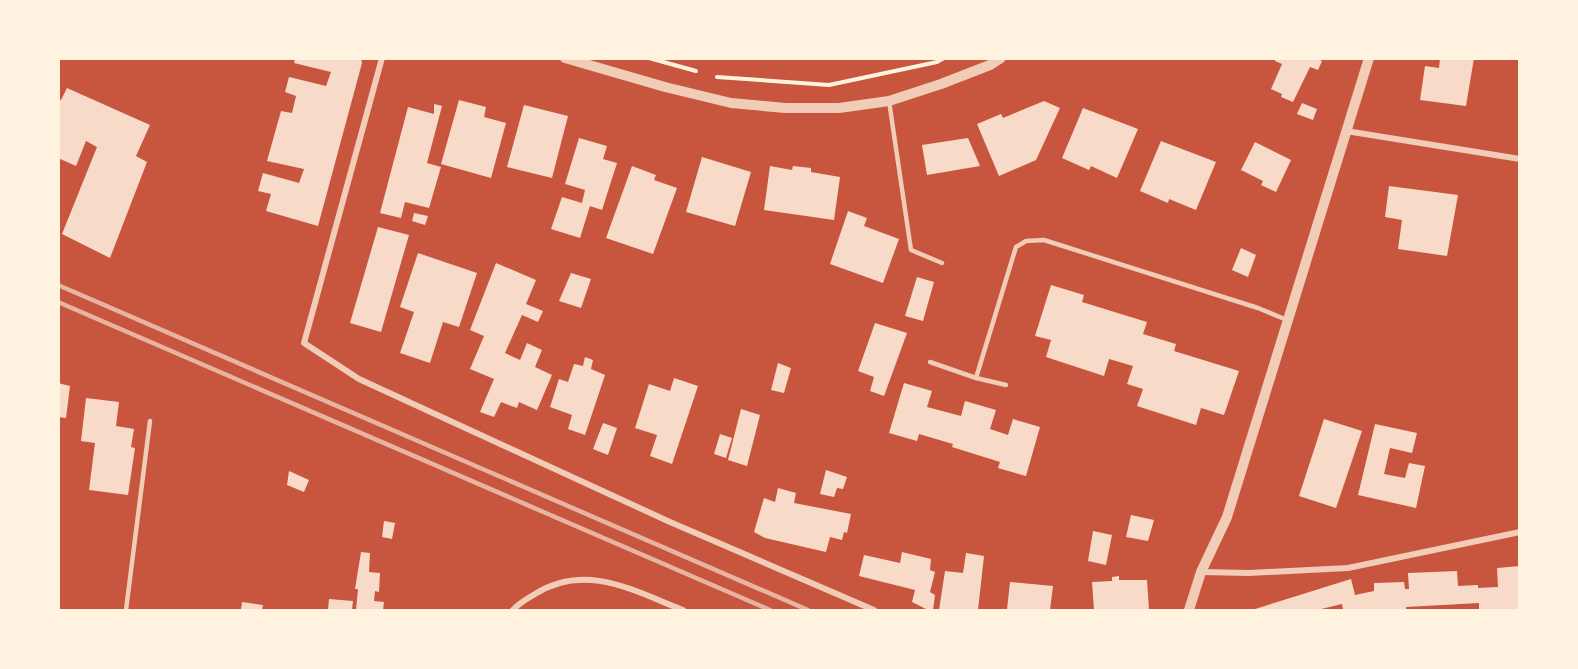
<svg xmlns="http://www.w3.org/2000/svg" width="1578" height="669" viewBox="0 0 1578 669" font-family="'Asap Condensed',sans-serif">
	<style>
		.building { fill: #f7dbc8 }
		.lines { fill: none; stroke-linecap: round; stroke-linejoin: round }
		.path { stroke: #fff3e0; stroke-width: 4 }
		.service { stroke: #f1ccb7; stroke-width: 4.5 }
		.minor { stroke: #f1ccb7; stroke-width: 6 }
		.tertiary { stroke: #f1ccb7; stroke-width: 10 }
		.rail { stroke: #e9b49f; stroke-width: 4.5 }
	</style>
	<rect width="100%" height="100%" fill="#c8553d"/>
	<g class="building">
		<polygon points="295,58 361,58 362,63 318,226 266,211 271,194 258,191 263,173 299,183 304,169 267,161 281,111 292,113 296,96 285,92 289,77 326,86 331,72 294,63"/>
		<polygon points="1276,58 1316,58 1322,61 1318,70 1310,67 1293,102 1281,97 1282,94 1271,89 1282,64 1275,61"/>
		<polygon points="1440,58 1474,58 1466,106 1420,100 1425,66 1439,68"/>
		<polygon points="67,88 150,125 136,156 147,162 110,258 62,234 97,147 86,141 76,166 58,158 58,98 61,100"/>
		<polygon points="459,100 486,107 484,117 506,123 491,178 441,164"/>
		<polygon points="1044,101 1060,108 1036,160 999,176 977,124 1001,114 1003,118"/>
		<polygon points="1302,103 1317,109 1313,120 1297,114"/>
		<polygon points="434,104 442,106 427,163 441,167 429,208 405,202 401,218 380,213 408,107 434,114"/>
		<polygon points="524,105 568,116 552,178 507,167"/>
		<polygon points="1083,108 1138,129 1117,178 1091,166 1089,170 1062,158"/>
		<polygon points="579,138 607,146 603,159 617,163 602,210 590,206 580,238 551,229 562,197 582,203 585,190 565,184"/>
		<polygon points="968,138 980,166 927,175 922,145"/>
		<polygon points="1161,141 1216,162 1196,210 1169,199 1168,203 1140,191"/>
		<polygon points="1255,142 1291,160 1276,192 1261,185 1263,181 1241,170"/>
		<polygon points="702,157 751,172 735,226 686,212"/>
		<polygon points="632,166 656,175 654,180 677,188 653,254 606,238"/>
		<polygon points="770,166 792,170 793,166 811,168 811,172 840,177 834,220 764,210"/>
		<polygon points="1389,186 1458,195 1447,256 1398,249 1402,220 1385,217"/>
		<polygon points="848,211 867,218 864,226 899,239 883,283 830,264"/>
		<polygon points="414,213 428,216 425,225 412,221"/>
		<polygon points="378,227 409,235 381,332 350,323"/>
		<polygon points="1241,248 1256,255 1248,277 1232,270"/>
		<polygon points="418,253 477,273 459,327 443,322 430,363 400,353 414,312 400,307"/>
		<polygon points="496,263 536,280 526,304 543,311 538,322 522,315 505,353 520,360 527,343 542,350 535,367 552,375 537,410 519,402 517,408 501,402 494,417 480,412 494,379 470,369 484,336 470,330"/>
		<polygon points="571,273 591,279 581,308 559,301"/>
		<polygon points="917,277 934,282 923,321 905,316"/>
		<polygon points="1051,285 1084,295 1082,302 1147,322 1143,334 1176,344 1174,351 1239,371 1224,415 1201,408 1196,425 1137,406 1143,389 1127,384 1133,366 1109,359 1104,376 1046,357 1051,340 1035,336"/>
		<polygon points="875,323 907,333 884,396 870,391 874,377 858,371"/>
		<polygon points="585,357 593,360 591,369 605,375 585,435 568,429 572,415 550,407 559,379 568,382 574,364 583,366"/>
		<polygon points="778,363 791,368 784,393 771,390"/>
		<polygon points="674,378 698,386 672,464 650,456 657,435 635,428 649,384 670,391"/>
		<polygon points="58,383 70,386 66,418 58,417"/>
		<polygon points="904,383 932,391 927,407 961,416 965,401 996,410 990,429 1008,435 1013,419 1040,427 1026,476 998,468 1000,462 952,447 953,444 919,434 917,441 889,433"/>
		<polygon points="86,398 119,402 116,426 134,429 131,447 135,448 128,495 89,490 95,443 81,441"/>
		<polygon points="741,409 760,415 747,466 728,460"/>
		<polygon points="1324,419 1362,431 1336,508 1299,496"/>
		<polygon points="603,423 617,428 608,455 593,449"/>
		<polygon points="1375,424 1417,433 1412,453 1390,448 1384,474 1405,478 1409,463 1425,466 1416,508 1358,495"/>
		<polygon points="720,434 732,438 726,458 714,454"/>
		<polygon points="826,470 847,477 843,489 837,488 834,497 820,494"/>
		<polygon points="289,471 309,480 304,492 287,485"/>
		<polygon points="778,488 796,493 794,503 851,514 847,533 844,532 842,540 830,537 826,552 765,538 754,532 764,498 775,502"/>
		<polygon points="1131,515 1154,520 1148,541 1126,537"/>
		<polygon points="384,521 395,523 392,539 382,537"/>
		<polygon points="1093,531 1112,535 1106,565 1088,561"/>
		<polygon points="361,552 370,553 369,572 380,573 379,592 375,591 374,601 384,602 383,610 356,610 358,589 355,589"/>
		<polygon points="902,552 931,559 930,570 935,572 930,592 935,595 933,610 928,610 912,602 915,590 859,576 864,555 900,563"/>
		<polygon points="966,553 984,556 978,610 939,610 945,571 963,573"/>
		<polygon points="1520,566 1520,610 1479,610 1479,603 1406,607 1406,610 1343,610 1342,604 1317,610 1252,610 1351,579 1355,595 1374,591 1374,583 1404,582 1405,589 1409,589 1408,573 1457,571 1458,586 1478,585 1478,588 1498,587 1497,568"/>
		<polygon points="1119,576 1119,580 1147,580 1149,610 1094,610 1092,582 1112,581 1112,577"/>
		<polygon points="1010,582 1053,586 1050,610 1007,610"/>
		<polygon points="329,599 353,601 352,610 328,610"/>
		<polygon points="242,602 263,605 262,610 241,610"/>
	</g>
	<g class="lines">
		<g class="path">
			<polyline points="649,58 696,71"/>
			<polyline points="717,77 829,85 937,62 944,58"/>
		</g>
		<g class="service">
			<polyline points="889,101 911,250 942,263"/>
			<polyline points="930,362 976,378"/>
			<polyline points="1006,385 976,378 1016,247 1026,241 1044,240 1258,308 1287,320"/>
			<polyline points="126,610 150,421"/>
		</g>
		<g class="minor">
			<polyline points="382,58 304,343 359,379 670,522 874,610"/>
			<polyline points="1346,131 1520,159"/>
			<polyline points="1201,572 1249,573 1348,568 1520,532"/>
			<path d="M513 610C519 603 527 599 535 594 586 562 634 591 683 610"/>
		</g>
		<g class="tertiary">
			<polyline points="565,58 665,87 731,103 785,108 839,108 889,101 941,84 990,65 1001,58"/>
			<polyline points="1189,610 1201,572 1227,517 1369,58"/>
		</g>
		<g class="rail">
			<polyline points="58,285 808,610"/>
			<polyline points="58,302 770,610"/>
		</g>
	</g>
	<rect width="1578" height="669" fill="none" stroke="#fff3e0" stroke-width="120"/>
</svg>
